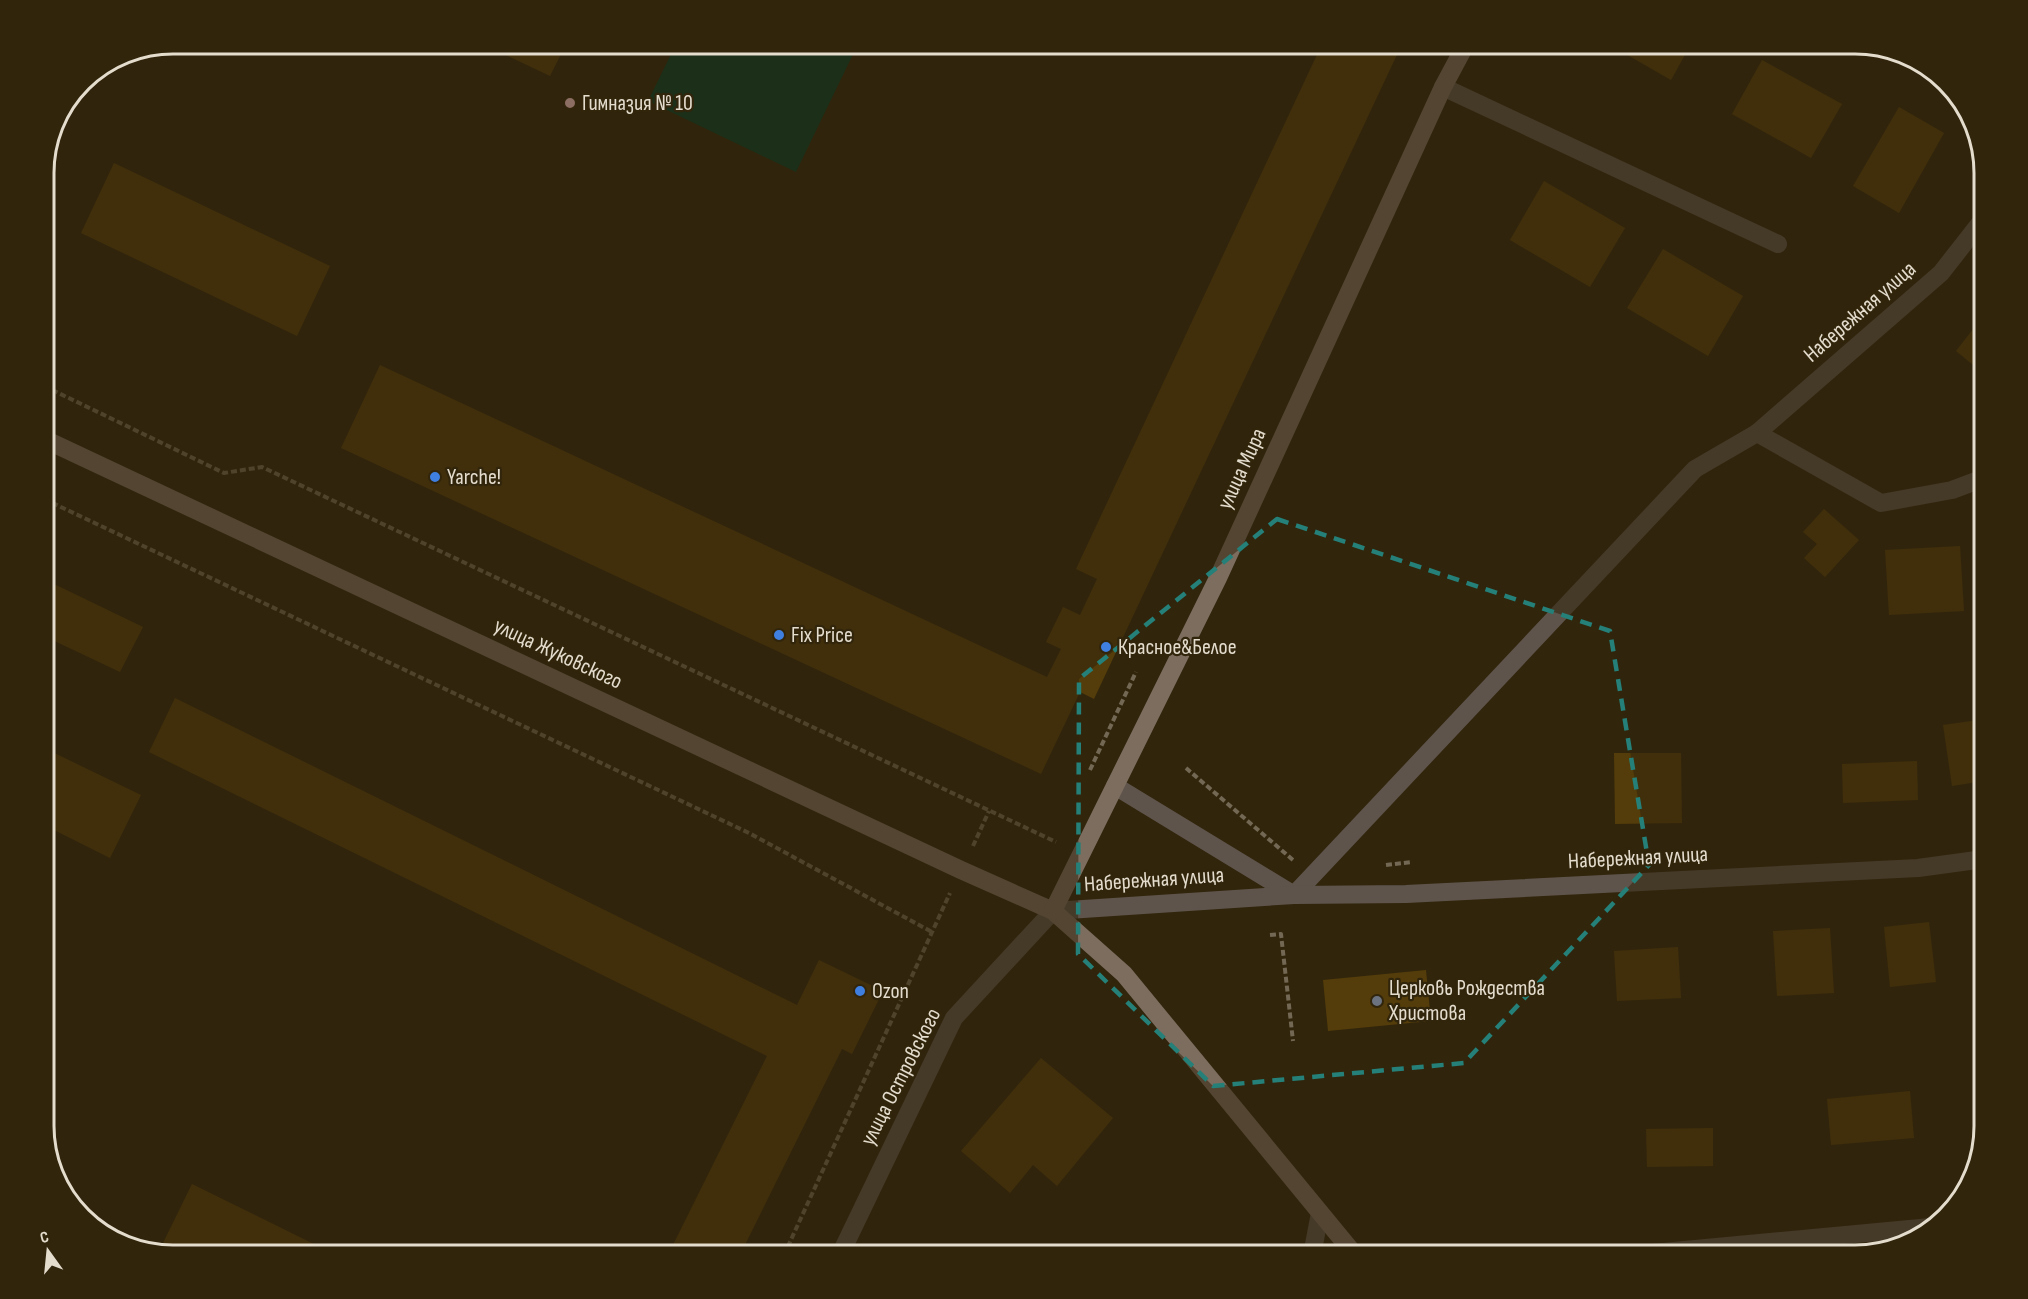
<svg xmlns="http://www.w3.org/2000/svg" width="2028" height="1299" viewBox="0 0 2028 1299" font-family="'Sofia Sans Condensed',sans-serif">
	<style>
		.green { fill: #033c26 }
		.building { fill: #543d0a }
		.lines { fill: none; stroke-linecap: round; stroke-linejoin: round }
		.path { stroke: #736853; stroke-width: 4; stroke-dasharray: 6 3; stroke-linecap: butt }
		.lane { stroke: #5e544b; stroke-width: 18 }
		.street { stroke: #5e544b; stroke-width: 18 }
		.secondary { stroke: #7c6d5f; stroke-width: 18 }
		.marked { fill: none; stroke: #248078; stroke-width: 4.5; stroke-dasharray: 12 8; stroke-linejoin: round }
		.education-dot { fill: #8d6e63; stroke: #31250c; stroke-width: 2 }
		.shop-dot { fill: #3f7fe0; stroke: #31250c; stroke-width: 2 }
		.worship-dot { fill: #6b7280; stroke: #31250c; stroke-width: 2 }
		.labels { text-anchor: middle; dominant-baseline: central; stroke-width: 4.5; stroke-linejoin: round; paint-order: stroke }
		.poi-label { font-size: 22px; fill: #e4dccd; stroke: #31250c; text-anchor: start }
		.street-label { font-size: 22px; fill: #e4dccd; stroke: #31250c }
		.rim { fill: none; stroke: #e4dccd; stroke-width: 3 }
	</style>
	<rect width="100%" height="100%" fill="#31250c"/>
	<polygon class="green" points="676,44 858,44 796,172 648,101"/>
	<g class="building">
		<polygon points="483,44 566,44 550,76"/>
		<polygon points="1322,44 1402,44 1094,699 1080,692 1041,774 341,448 380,365 1047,677 1061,649 1046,642 1063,607 1080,615 1097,579 1076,569"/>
		<polygon points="1620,44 1691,44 1671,80 1617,49"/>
		<polygon points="1762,60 1842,104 1811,158 1732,114"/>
		<polygon points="1953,93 1967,109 1971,121 1947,100"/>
		<polygon points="1899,107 1944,133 1899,213 1853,186"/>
		<polygon points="114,163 330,266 297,336 81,233"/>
		<polygon points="1544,181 1625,228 1590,287 1510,240"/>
		<polygon points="1663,249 1743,296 1708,356 1627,308"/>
		<polygon points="1984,315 1984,370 1983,373 1956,351"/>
		<polygon points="1824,509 1859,540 1825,577 1804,558 1817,544 1803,532"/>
		<polygon points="1960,546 1964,611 1889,615 1885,550"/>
		<polygon points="54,584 143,627 120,672 44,636 44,605"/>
		<polygon points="175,698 797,1005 819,960 883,991 852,1054 842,1049 740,1255 668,1255 767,1056 149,752"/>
		<polygon points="1978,720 1984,765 1984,781 1952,786 1943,725"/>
		<polygon points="44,748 141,795 110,858 44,825"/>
		<polygon points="1614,753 1681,753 1682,823 1615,824"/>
		<polygon points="1917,761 1918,800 1843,803 1842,764"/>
		<polygon points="1929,922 1936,982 1890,987 1884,927"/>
		<polygon points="1830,928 1834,993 1777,996 1773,931"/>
		<polygon points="1678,947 1681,998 1617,1001 1614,951"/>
		<polygon points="1426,970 1431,1021 1328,1031 1323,980"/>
		<polygon points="1041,1058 1113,1118 1057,1186 1033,1165 1010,1193 961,1151"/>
		<polygon points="1910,1091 1914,1138 1831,1145 1827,1099"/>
		<polygon points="1713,1128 1713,1166 1647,1167 1646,1129"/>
		<polygon points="192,1184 336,1255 189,1255 163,1243"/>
	</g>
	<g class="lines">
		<g class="path">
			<polyline points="44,386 224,473 262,467 1056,842"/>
			<polyline points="44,499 749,833 932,932"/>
			<polyline points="1186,768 1293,860"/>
			<polyline points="1090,770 1136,672"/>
			<polyline points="973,846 989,811"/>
			<polyline points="1386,865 1412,862"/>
			<polyline points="1270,935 1281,934 1293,1041"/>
			<polyline points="784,1255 950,893"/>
		</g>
		<g class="lane">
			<polyline points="1443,87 1778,244"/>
			<polyline points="1312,1255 1320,1213"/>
		</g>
		<g class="street">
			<polyline points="1757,433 1881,503 1952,490 1984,478"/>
			<polyline points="1115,786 1294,895"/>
			<polyline points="1294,895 1695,469 1757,433 1941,273 1984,218"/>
			<polyline points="840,1255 954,1018 1053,911 1294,895 1406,894 1918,868 1984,859"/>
			<polyline points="1631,1255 1931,1227"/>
		</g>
		<g class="secondary">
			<polyline points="44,439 961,870 1053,911 1124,974 1355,1255"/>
			<polyline points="1053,911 1218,578 1443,87 1466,44"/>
		</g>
	</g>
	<path d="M0 0H2028V1299H0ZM1277 519 1610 631 1649 865 1464 1063 1213 1086 1078 954 1079 679Z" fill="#31250c" fill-opacity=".55" fill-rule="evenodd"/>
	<path class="marked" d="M1277 519 1610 631 1649 865 1464 1063 1213 1086 1078 954 1079 679Z"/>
	<circle class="education-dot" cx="570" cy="103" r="6"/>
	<g class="shop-dot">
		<circle cx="435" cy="477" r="6"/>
		<circle cx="779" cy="635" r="6"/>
		<circle cx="1106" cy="647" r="6"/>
		<circle cx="860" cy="991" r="6"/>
	</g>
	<circle class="worship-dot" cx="1377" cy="1001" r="6"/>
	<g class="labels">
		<g class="poi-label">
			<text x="582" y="103">Гимназия № 10</text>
			<text x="447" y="477">Yarche!</text>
			<text x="791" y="635">Fix Price</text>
			<text x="1118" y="647">Красное&amp;Белое</text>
			<text x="1389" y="988">Церковь Рождества<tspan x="1389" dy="25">Христова</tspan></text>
			<text x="872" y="991">Ozon</text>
		</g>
		<g class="street-label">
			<text transform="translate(1860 312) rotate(-41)">Набережная улица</text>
			<text transform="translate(1242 469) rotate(-65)">улица Мира</text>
			<text transform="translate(558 654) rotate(25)">улица Жуковского</text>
			<text transform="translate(1638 858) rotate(-3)">Набережная улица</text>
			<text transform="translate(1154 880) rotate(-4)">Набережная улица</text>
			<text transform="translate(901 1077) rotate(-63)">улица Островского</text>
		</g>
	</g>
	<path d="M0 0H2028V1299H0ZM173 54H1855A119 119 0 0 1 1974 173V1126A119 119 0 0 1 1855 1245H173A119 119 0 0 1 54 1126V173A119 119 0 0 1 173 54Z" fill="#31250c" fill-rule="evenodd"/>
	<path class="rim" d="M173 54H1855A119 119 0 0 1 1974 173V1126A119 119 0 0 1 1855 1245H173A119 119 0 0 1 54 1126V173A119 119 0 0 1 173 54Z"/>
	<g transform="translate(48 1251) rotate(345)" stroke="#31250c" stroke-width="4.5" paint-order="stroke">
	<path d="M0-4.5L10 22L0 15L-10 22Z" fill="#e4dccd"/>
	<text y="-9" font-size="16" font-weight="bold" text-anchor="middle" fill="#e4dccd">С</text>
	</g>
</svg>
